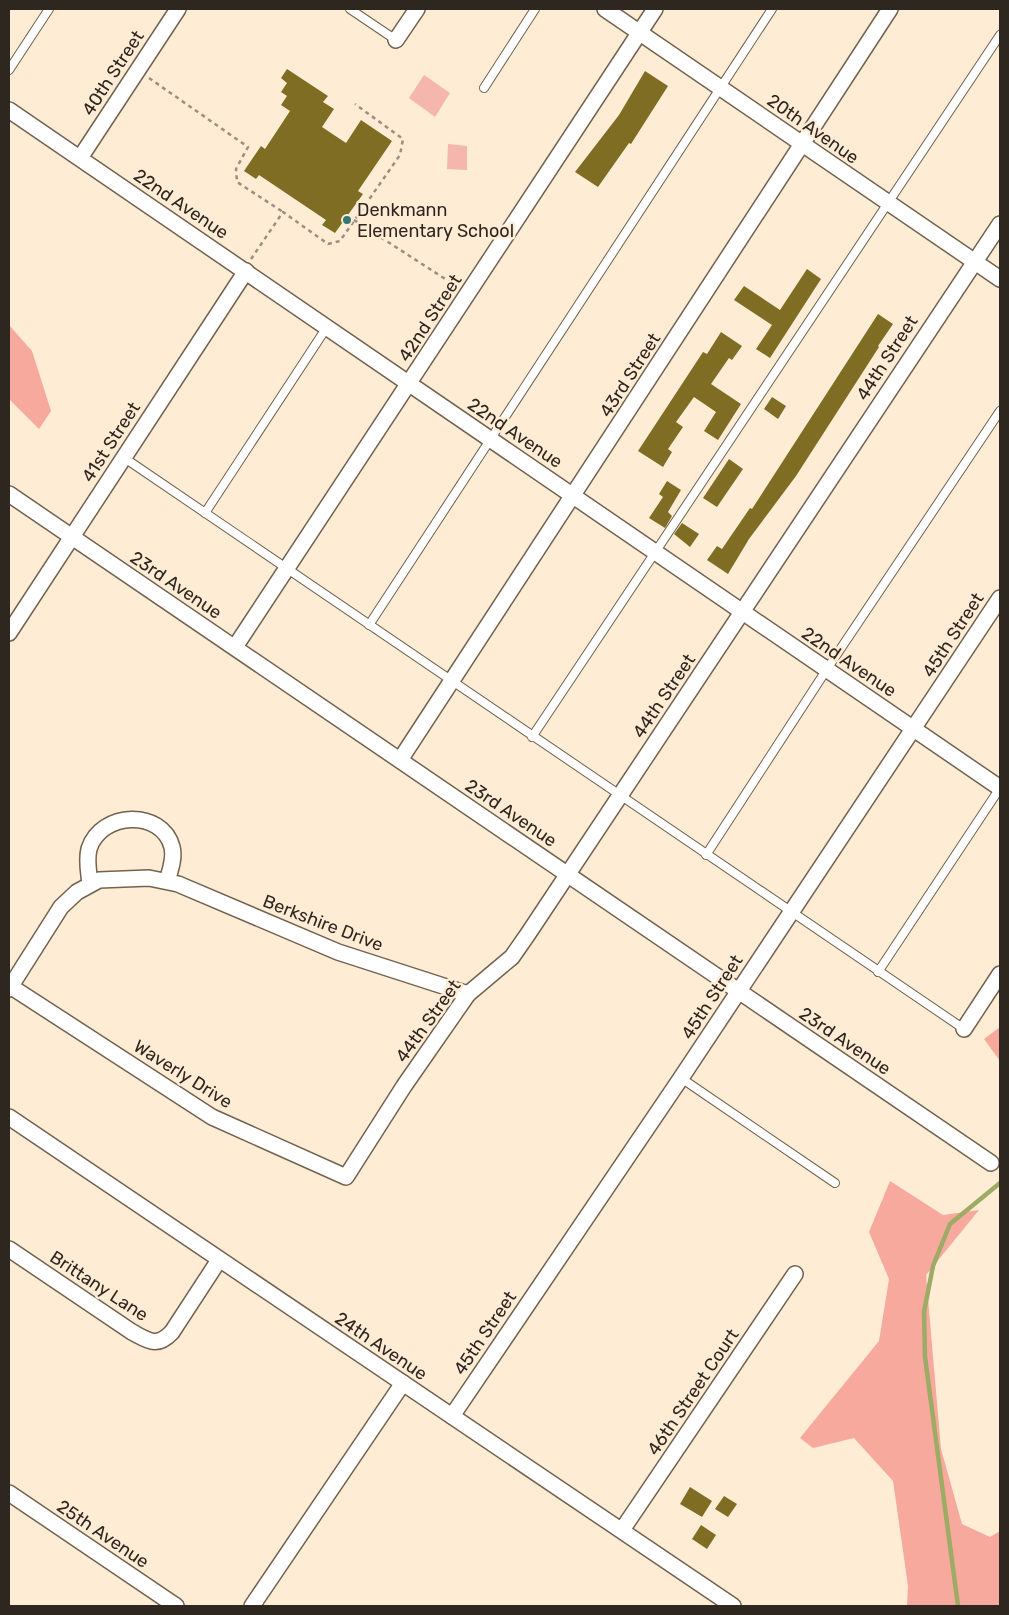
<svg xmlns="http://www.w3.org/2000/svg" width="1009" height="1615" viewBox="0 0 1009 1615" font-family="Rubik,sans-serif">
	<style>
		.green { fill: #f4b6ad }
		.forest { fill: #f7a99e }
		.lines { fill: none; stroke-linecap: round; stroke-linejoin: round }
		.stream { stroke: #9dab65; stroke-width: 4.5 }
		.building { fill: #7e6d23 }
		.service-casing { stroke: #72624e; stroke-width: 10 }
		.minor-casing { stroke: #72624e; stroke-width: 18 }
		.path { stroke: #9c8f7f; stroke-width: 2.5; stroke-dasharray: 4 4; stroke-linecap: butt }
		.service { stroke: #fff; stroke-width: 8 }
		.minor { stroke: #fff; stroke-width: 15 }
		.poi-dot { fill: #327971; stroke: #ffecd5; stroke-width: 2 }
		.labels { text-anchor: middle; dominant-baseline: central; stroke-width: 5; stroke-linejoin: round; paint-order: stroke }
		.street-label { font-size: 18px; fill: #2e271f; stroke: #ffecd5 }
		.poi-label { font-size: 18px; fill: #2e271f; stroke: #ffecd5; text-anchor: start }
	</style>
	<rect width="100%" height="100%" fill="#ffecd5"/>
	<g class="green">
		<polygon points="424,75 450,93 435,117 409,98"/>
		<polygon points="448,144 467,146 467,170 447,169"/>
	</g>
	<g class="forest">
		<polygon points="9,325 32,351 51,411 39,429 9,399"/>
		<polygon points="1000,1027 1000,1061 984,1039"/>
		<polygon points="890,1181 943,1215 979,1210 926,1275 941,1449 962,1524 990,1537 1000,1531 1000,1606 907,1606 908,1586 893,1481 854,1438 813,1448 800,1438 879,1341 889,1279 869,1232"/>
	</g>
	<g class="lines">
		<polyline class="stream" points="958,1606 925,1357 924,1312 933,1266 950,1224 1000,1183"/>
	</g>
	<g class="building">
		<polygon points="287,69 328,96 323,102 334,109 322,127 346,143 361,120 392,141 358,191 363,194 335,233 322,225 326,220 259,175 256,179 244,171 261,146 265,149 290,111 281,105 287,96 281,92 287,83 281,78"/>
		<polygon points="645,71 668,86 631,144 629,143 598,187 575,172 619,115"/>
		<polygon points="807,269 821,279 770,358 756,349 772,325 734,300 744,286 780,310"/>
		<polygon points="878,314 893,324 878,346 879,347 796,476 749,539 728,574 707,560 717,546 722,549 750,508 752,509"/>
		<polygon points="721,332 742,346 732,360 729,358 711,384 741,404 718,440 704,431 716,412 694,397 676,422 683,427 668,449 672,452 663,467 638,451 703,352 707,354"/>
		<polygon points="772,397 786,406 778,419 764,409"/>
		<polygon points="729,459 743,469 717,507 703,498"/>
		<polygon points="667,481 681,490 668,512 672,516 665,528 649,518 663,497 659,494"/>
		<polygon points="682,523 699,534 690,547 674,534"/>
		<polygon points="690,1487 712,1501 702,1517 680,1504"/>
		<polygon points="724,1496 737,1504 728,1517 715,1509"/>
		<polygon points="701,1525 716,1535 707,1549 692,1539"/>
	</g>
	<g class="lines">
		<g class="service-casing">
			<g id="service">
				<polyline points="350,9 396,40"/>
				<polyline points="9,70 49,9"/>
				<polyline points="484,88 535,9"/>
				<polyline points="123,457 964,1029"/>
				<polyline points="205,513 327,327"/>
				<polyline points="369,625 772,9"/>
				<polyline points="532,737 1000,35"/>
				<polyline points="706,855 827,669 1000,411"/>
				<polyline points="878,972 1000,788"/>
				<polyline points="681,1078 835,1183"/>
			</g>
		</g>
		<g class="minor-casing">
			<g id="minor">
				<polyline points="605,9 1000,279"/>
				<polyline points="396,40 417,9"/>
				<polyline points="9,110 1000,788"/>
				<polyline points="80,158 178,9"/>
				<polyline points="9,494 991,1163"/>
				<polyline points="9,633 246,271"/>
				<polyline points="235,647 655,9"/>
				<polyline points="400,760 890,9"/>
				<path d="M90 884C89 873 86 861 89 849 101 811 162 809 172 847 175 858 170 871 167 881"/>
				<polyline points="10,986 212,1117 346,1177 404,1086 468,994 512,957 528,934 1000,224"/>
				<polyline points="9,989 61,907 77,892 99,880 149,878 178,884 338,952 468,994"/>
				<polyline points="964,1029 1000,974"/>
				<polyline points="9,1117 733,1606"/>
				<path d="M9 1249 132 1332C149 1341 157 1348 172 1332L219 1260"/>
				<polyline points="452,1416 681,1078 1000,598"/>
				<polyline points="9,1493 176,1606"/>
				<polyline points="622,1530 795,1274"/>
				<polyline points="252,1606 403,1383"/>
			</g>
		</g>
		<g class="path">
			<polyline points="149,78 248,147 236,169 237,182 283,212"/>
			<polyline points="354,220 456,286"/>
			<polyline points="251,259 283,212 328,244 340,241 400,155 403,139 355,104"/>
		</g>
		<use href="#service" class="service"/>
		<use href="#minor" class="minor"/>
	</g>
	<circle class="poi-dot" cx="347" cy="220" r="5"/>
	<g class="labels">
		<g class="street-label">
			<text transform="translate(113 73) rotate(-57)">40th Street</text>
			<text transform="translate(813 129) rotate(35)">20th Avenue</text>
			<text transform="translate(181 204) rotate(34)">22nd Avenue</text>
			<text transform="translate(430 318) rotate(-57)">42nd Street</text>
			<text transform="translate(887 358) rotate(-57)">44th Street</text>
			<text transform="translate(630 375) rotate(-57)">43rd Street</text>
			<text transform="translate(515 433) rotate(34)">22nd Avenue</text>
			<text transform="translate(111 442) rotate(-57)">41st Street</text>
			<text transform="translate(176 585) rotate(34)">23rd Avenue</text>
			<text transform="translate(953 635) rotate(-57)">45th Street</text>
			<text transform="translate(849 662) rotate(34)">22nd Avenue</text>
			<text transform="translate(664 696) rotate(-56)">44th Street</text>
			<text transform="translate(511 813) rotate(34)">23rd Avenue</text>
			<text transform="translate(323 923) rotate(21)">Berkshire Drive</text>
			<text transform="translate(712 997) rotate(-57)">45th Street</text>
			<text transform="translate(428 1021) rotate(-54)">44th Street</text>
			<text transform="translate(845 1041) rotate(34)">23rd Avenue</text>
			<text transform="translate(183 1074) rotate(32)">Waverly Drive</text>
			<text transform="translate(99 1286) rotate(33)">Brittany Lane</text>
			<text transform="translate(485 1333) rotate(-56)">45th Street</text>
			<text transform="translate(381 1346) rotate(34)">24th Avenue</text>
			<text transform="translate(693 1392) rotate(-56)">46th Street Court</text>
			<text transform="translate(103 1534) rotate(34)">25th Avenue</text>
		</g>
		<g class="poi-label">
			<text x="357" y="210">Denkmann<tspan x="357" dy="21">Elementary School</tspan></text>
		</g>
	</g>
	<rect width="1009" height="1615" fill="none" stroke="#2e271f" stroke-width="20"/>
</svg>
